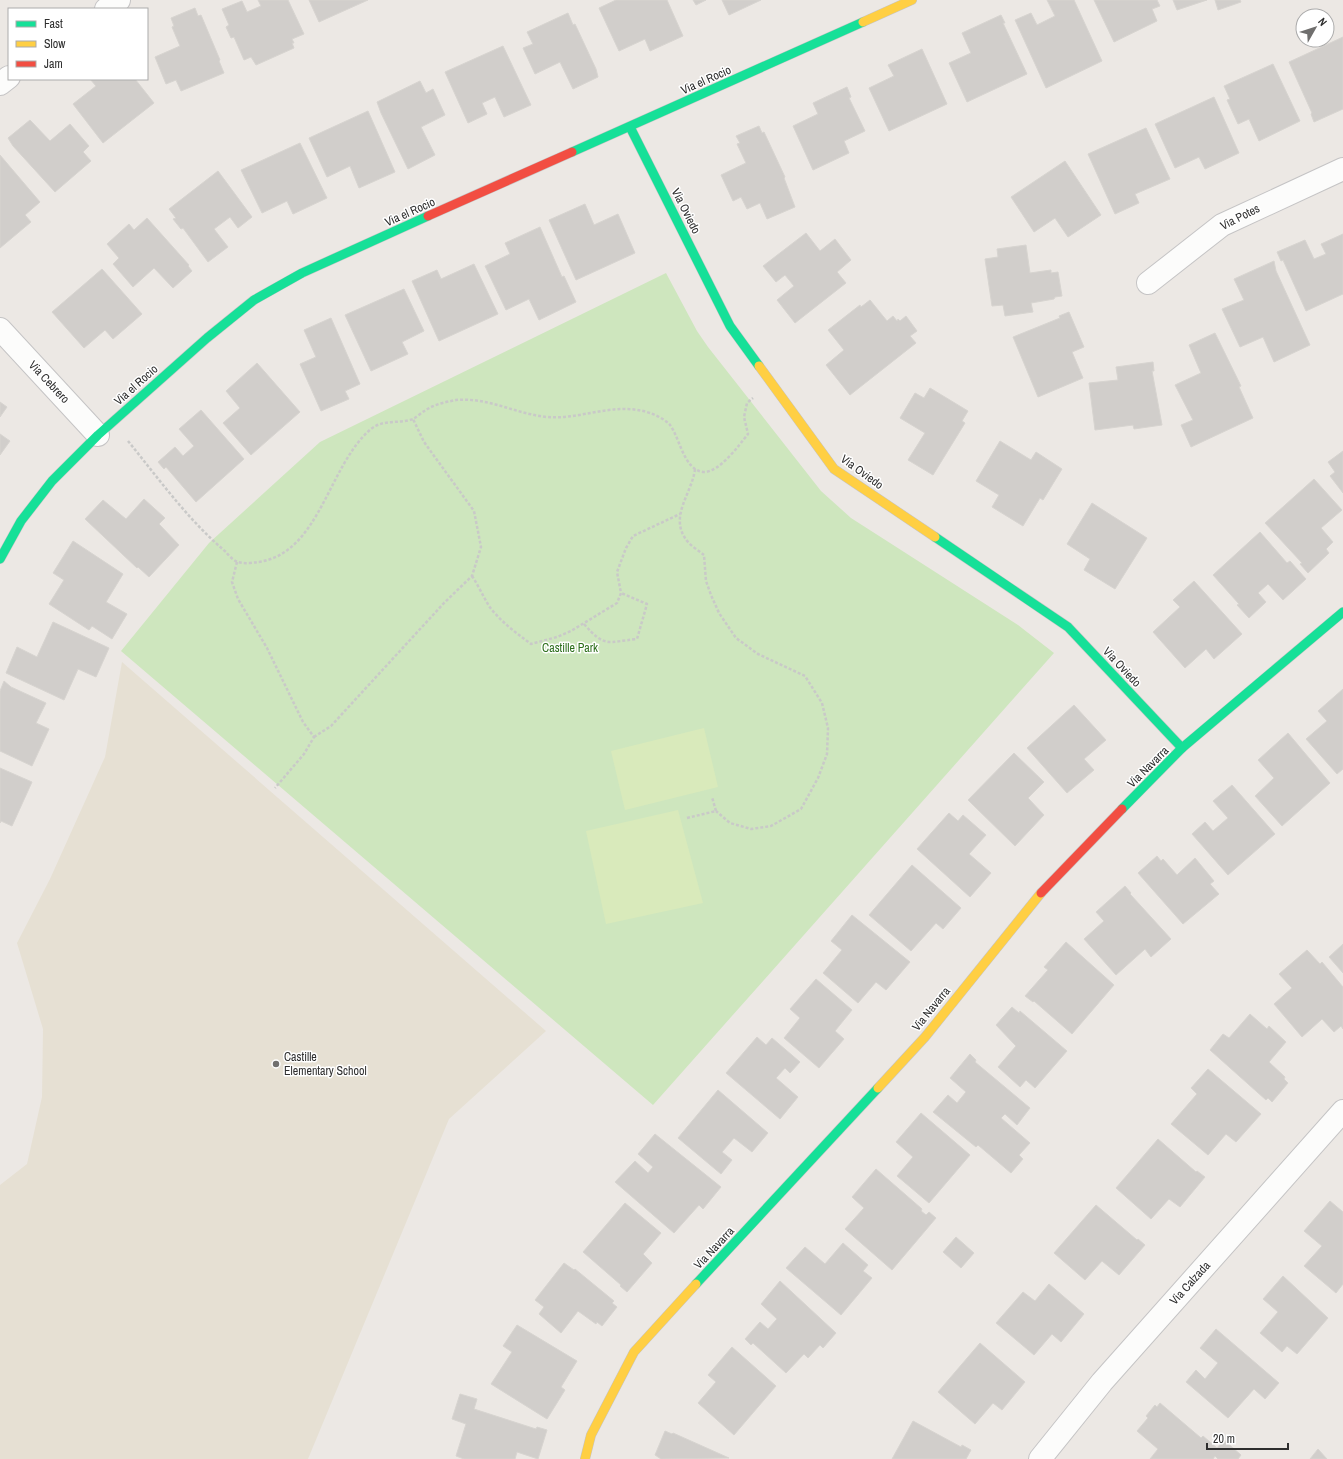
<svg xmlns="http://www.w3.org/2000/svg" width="1343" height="1459" viewBox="0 0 1343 1459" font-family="'Archivo Narrow',sans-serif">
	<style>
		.education { fill: #e6e0d3 }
		.green { fill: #cee6be }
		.pitch { fill: #d9eabb }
		.building { fill: #d1cecb; stroke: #d7d4d0 }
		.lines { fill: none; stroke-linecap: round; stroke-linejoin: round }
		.street-casing { stroke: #c5c4c5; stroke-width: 24 }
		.fast-casing { stroke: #c5c4c5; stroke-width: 10 }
		.slow-casing { stroke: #c5c4c5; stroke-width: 10 }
		.jam-casing { stroke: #c5c4c5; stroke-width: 10 }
		.path { stroke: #c9c9c8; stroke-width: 2.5; stroke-dasharray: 3 2; stroke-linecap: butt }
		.street { stroke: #fcfcfb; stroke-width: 22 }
		.fast { stroke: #16e098; stroke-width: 9 }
		.slow { stroke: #ffcf43; stroke-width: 9 }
		.jam { stroke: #f24e42; stroke-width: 9 }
		.poi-dot { fill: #706f6e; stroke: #fff; stroke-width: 1.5 }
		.labels { text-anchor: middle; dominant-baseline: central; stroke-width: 3; stroke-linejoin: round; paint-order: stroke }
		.street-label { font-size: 12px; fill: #2e2e2e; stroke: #fff }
		.park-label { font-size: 12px; fill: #2c6e1b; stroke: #fff }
		.poi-label { font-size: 12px; fill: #2e2e2e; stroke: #fff; text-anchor: start }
	</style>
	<rect width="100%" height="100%" fill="#ece8e4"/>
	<polygon class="education" points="122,662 546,1031 449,1119 308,1459 0,1459 0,1185 27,1164 42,1097 43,1029 17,943 50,879 105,757"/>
	<polygon class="green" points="666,273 697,331 708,347 821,491 851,518 1018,625 1054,653 653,1105 121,651 209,543 320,442"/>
	<g class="pitch">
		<polygon points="704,728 718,787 625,810 611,751"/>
		<polygon points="678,810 703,903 606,924 586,831"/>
	</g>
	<g class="building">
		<polygon points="258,0 288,0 304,34 292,39 294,43 292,43 294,48 256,65 251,57 244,60 234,37 231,38 226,27 229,25 222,9 242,1 247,12 261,6"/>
		<polygon points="309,0 368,0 319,22"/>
		<polygon points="616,0 667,0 683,36 650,51 645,39 619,51 599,8"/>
		<polygon points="693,0 706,0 696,5"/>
		<polygon points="722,0 761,0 729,15"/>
		<polygon points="1047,0 1074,0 1102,61 1046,88 1015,20 1031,13 1037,25 1055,16"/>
		<polygon points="1094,0 1157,0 1160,6 1152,9 1157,21 1114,42"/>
		<polygon points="1173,0 1207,0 1177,10"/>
		<polygon points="1215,0 1240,0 1241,2 1218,10"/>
		<polygon points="195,8 198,16 201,15 220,60 219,61 224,73 181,91 176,80 166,84 155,57 180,46 172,27 174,26 171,18"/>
		<polygon points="568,13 573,25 575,24 596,69 598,77 573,89 560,62 535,74 523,48 533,44 527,32"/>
		<polygon points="1001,15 1005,23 1003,23 1027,74 967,102 949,63 971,53 962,33"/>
		<polygon points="1343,37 1343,109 1314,122 1311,114 1312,113 1289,62"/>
		<polygon points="503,46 531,105 504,117 495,97 482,103 487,114 468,123 445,72"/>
		<polygon points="922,49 947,104 889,131 869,88 894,76 888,65"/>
		<polygon points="1273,64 1300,121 1259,141 1249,119 1238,124 1227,100 1230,99 1224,86"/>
		<polygon points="90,79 135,79 154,103 103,143 73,104 96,86"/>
		<polygon points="420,81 426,93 433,89 445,115 421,127 435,155 408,169 381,113 377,102"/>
		<polygon points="847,87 851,97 849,98 865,131 844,141 849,153 813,170 793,126 818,114 813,103"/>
		<polygon points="1214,97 1239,153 1205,169 1199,157 1175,168 1155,124"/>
		<polygon points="368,111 395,172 359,188 350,166 327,177 309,138"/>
		<polygon points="30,120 50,141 70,124 89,146 83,152 91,161 55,192 13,146 8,138"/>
		<polygon points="759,126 762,133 764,132 785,177 784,178 795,207 767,219 760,203 747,209 741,197 733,201 721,175 746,163 737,144 740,143 736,136"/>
		<polygon points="1146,128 1170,179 1135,194 1139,203 1115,214 1088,154"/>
		<polygon points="300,143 327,198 293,214 287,201 262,213 241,170"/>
		<polygon points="0,155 40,202 25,215 31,222 0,248"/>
		<polygon points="1065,161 1101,215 1068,237 1055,218 1034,232 1011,197"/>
		<polygon points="218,171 252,217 238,228 230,217 214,229 228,247 208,262 183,228 181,229 173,219 176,218 169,209"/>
		<polygon points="585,204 594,225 618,214 635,253 576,280 549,220"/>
		<polygon points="147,218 189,265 188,266 192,271 173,288 154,268 133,287 113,264 119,258 107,244 129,224 134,230"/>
		<polygon points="540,227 562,277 564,276 576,302 539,320 529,299 506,310 485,266 510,254 505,243"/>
		<polygon points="806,233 820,251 835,239 851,260 837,272 846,283 795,323 777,300 794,286 785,275 776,282 763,266"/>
		<polygon points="1343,234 1343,294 1306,311 1283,260 1281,261 1277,252 1305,240 1314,259 1326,254 1321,244"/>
		<polygon points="1026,245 1030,273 1051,270 1051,273 1058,272 1062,296 1055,297 1054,299 1031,303 1033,312 1005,316 1003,305 992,306 985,259 998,257 997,249"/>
		<polygon points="1274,261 1276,271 1310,345 1274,362 1263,337 1240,347 1222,309 1244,300 1234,279"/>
		<polygon points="474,264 498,314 439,341 412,281 437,270 441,279"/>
		<polygon points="102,269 142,314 113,339 105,330 84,348 52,312"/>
		<polygon points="404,289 424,331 402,342 408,354 371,371 345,315"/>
		<polygon points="870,300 887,321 893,316 897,321 898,319 900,321 906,316 917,331 910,336 916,343 850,395 826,365 844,350 828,330 860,305 861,307"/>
		<polygon points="1069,312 1084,347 1072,352 1083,378 1038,397 1013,337 1060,318 1059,316"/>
		<polygon points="331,318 360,384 345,391 349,399 321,411 300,364 316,357 304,330"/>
		<polygon points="1215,333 1241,386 1239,387 1253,418 1191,447 1181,425 1193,420 1175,385 1201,373 1189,345"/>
		<polygon points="1153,362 1154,371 1152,371 1162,425 1134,429 1133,425 1095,430 1089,383 1118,380 1116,367"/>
		<polygon points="257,363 300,412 251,455 223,423 240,408 226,391"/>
		<polygon points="930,388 968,411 962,421 965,423 933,475 908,460 925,433 900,418 915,393 924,398"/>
		<polygon points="0,402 7,407 0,417"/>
		<polygon points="201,410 244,459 196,502 166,467 164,469 158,462 175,447 183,456 194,446 179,429"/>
		<polygon points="0,434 10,441 0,455"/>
		<polygon points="1000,441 1031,460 1036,452 1062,469 1043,500 1040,498 1023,526 992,507 999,495 976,481"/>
		<polygon points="1343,451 1343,493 1330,476 1335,472 1328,462"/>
		<polygon points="1314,479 1342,510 1321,528 1333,542 1326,549 1329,553 1308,573 1300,564 1302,563 1265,523"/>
		<polygon points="144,499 165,518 159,524 179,545 149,577 138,567 137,568 85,519 103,500 126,519"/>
		<polygon points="1092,503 1147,538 1115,589 1084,570 1090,559 1067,544"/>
		<polygon points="1260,532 1287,563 1290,561 1306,579 1283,600 1268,584 1258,593 1266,602 1249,618 1237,605 1239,604 1213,575"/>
		<polygon points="73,541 123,574 106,602 127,614 112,639 92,626 89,630 49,604 64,580 53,573"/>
		<polygon points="1194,581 1242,634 1214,659 1206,649 1185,668 1153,632 1180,607 1173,600"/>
		<polygon points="53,622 109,648 96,677 78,669 64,700 6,673 17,647 37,657"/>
		<polygon points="4,681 11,687 46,703 36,723 49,729 32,766 0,751 0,691"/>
		<polygon points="1343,689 1343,769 1337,774 1306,739 1327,721 1318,711"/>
		<polygon points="1074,705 1106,740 1084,759 1094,770 1067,793 1027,748"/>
		<polygon points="1288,733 1330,783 1282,826 1255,796 1274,778 1258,760"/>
		<polygon points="1014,753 1044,782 1028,798 1044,815 1015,846 968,800"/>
		<polygon points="0,768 32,782 12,826 1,821 0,823"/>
		<polygon points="1232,785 1275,834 1228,875 1192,834 1205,822 1213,831 1228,818 1213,801"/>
		<polygon points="949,813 958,821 963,815 986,835 969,854 991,873 970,897 917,849"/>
		<polygon points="1157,856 1161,861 1163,859 1177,875 1195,858 1214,881 1210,884 1219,894 1183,924 1138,873"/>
		<polygon points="912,865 961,908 943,929 936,923 911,951 869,915"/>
		<polygon points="1125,886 1131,893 1130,894 1171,939 1151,957 1145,949 1116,975 1084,939 1104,921 1096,912"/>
		<polygon points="852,915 910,962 886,990 876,982 858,1003 823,973 842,950 831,941"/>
		<polygon points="1066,942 1114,985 1072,1034 1034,1001 1033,1002 1025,996 1048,970 1044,967"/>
		<polygon points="1343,944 1343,973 1329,957"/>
		<polygon points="1307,950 1320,964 1322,962 1343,987 1343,1029 1341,1026 1334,1032 1322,1019 1302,1037 1274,1004 1292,988 1279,974"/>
		<polygon points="816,979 852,1010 835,1031 844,1039 819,1068 784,1038 800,1018 790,1009"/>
		<polygon points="1012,1007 1019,1013 1020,1011 1067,1051 1035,1088 1026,1080 1020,1087 998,1067 1016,1046 996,1025"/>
		<polygon points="1250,1014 1267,1029 1269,1026 1286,1042 1269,1062 1285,1077 1284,1079 1288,1083 1272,1102 1268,1098 1266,1100 1210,1050 1223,1034 1229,1038"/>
		<polygon points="757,1037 766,1045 772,1038 800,1062 790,1073 785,1068 776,1078 798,1097 780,1119 726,1073"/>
		<polygon points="970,1054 976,1060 975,1062 1030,1108 1017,1125 1005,1114 1001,1118 1030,1143 1019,1155 1023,1159 1011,1173 978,1145 976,1147 933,1112 948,1095 957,1103 966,1092 950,1078"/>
		<polygon points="1208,1069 1261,1114 1236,1142 1226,1134 1208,1155 1171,1124 1197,1094 1191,1088"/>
		<polygon points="718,1090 768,1133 752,1152 734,1138 722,1152 732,1160 721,1174 678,1138"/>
		<polygon points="921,1113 970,1155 929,1203 897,1176 913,1157 896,1142"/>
		<polygon points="655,1134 721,1187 703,1209 699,1205 674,1233 615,1182 635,1161 648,1173 653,1167 638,1154"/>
		<polygon points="1158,1139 1196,1172 1197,1171 1205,1177 1180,1207 1169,1199 1151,1219 1116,1188"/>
		<polygon points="876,1169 922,1209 921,1211 926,1215 929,1212 936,1218 892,1270 845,1229 864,1208 852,1197"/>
		<polygon points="1330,1201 1343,1212 1343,1284 1336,1293 1304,1266 1322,1246 1304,1231"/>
		<polygon points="625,1203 661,1233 643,1254 652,1263 627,1292 620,1286 621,1285 583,1252"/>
		<polygon points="1096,1205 1137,1240 1138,1239 1145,1245 1119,1275 1102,1261 1085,1280 1054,1253"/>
		<polygon points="956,1237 974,1253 961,1268 943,1252"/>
		<polygon points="843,1243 868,1265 863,1271 872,1278 841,1315 786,1268 805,1247 825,1264"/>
		<polygon points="564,1263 574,1270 575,1269 614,1301 612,1303 617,1307 602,1326 597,1322 596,1324 578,1311 561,1333 539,1314 544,1307 535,1300"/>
		<polygon points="1283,1276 1328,1318 1297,1354 1287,1346 1282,1352 1260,1333 1278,1312 1263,1299"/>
		<polygon points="780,1281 836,1333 823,1348 820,1345 808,1358 804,1354 786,1373 753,1343 751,1345 745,1339 760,1322 768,1329 777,1319 761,1304"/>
		<polygon points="1049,1284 1084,1314 1061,1342 1052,1334 1034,1355 996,1323 1023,1292 1035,1301"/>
		<polygon points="517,1325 577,1361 561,1387 565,1390 547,1419 491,1384 512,1352 503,1346"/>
		<polygon points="1216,1329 1279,1383 1265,1399 1254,1389 1228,1418 1186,1382 1196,1370 1205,1379 1218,1363 1200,1348"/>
		<polygon points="980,1343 1025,1382 1002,1410 993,1403 975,1424 938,1392"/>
		<polygon points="732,1347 776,1386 734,1435 698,1403 716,1382 708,1375"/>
		<polygon points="460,1394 477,1399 474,1409 536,1429 537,1427 547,1430 538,1459 517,1452 515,1459 464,1459 456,1456 466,1424 452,1419"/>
		<polygon points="1160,1403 1201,1438 1203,1436 1217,1448 1224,1440 1241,1455 1238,1459 1218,1459 1215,1456 1213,1459 1150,1459 1158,1449 1137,1431 1148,1418 1146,1416 1155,1405 1157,1407"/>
		<polygon points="913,1421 961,1447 962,1445 971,1450 966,1459 892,1459"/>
		<polygon points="665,1431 672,1434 673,1433 729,1458 661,1459 655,1455"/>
		<polygon points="1318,1449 1327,1459 1310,1459"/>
	</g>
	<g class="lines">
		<g class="street-casing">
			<g id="street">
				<polyline points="106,9 119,0"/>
				<polyline points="0,84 9,77"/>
				<polyline points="1148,283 1222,225 1343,169"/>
				<polyline points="0,329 98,435"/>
				<polyline points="1040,1459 1102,1382 1343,1111"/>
			</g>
		</g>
		<g class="fast-casing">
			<g id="fast">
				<polyline points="630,127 730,326 759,366"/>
				<polyline points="572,152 863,22"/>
				<polyline points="935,537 1068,627 1182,748"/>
				<polyline points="0,559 21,521 52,481 98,435 207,338 254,300 302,273 428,216"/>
				<polyline points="1122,809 1182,748 1343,612"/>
				<polyline points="696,1284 878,1088"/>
			</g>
		</g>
		<g class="slow-casing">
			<g id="slow">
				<polyline points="863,22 912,0"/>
				<polyline points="759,366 834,469 935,537"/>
				<polyline points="878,1088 925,1037 1041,893"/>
				<polyline points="585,1459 591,1435 634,1352 696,1284"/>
			</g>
		</g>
		<g class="jam-casing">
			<g id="jam">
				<polyline points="428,216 572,152"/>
				<polyline points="1041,893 1122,809"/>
			</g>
		</g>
		<g class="path">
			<path d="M128 441C159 479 188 520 226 552 229 556 234 561 238 562 244 564 252 563 258 562 320 554 328 465 371 429 383 419 399 424 413 419 417 417 422 412 426 410 435 404 446 402 456 400 488 397 516 414 547 417 581 420 615 401 650 413 656 415 666 420 670 425 680 438 684 471 704 472 720 472 739 445 748 434L744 417 747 403 753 398"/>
			<path d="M695 469C692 493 670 515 685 538 689 545 698 550 704 555L706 581 711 595 719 613 736 638 758 654 805 676 822 703 828 728 827 754 818 778 801 809 771 826 751 829 730 823 716 811"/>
			<polyline points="237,562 232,582 238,599 267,648 303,722 314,737 304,754 275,788"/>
			<path d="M472 576C478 585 483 596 489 606 500 621 516 633 531 644L557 637 571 631 617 603 621 593 617 572 626 548 633 536 680 514"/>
			<path d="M584 624C605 648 607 642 637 639L647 604 621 593"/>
			<polyline points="314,737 331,726 444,603 472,576 481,547 474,511 424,442 413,419"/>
			<polyline points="687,818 716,811 712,797"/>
		</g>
		<use href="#street" class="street"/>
		<use href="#fast" class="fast"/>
		<use href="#slow" class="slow"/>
		<use href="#jam" class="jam"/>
	</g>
	<circle class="poi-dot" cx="276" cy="1064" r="4"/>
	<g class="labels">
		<g class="street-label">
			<text transform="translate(706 80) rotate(-24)">Via el Rocio</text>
			<text transform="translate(686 211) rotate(63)">Via Oviedo</text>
			<text transform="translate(410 212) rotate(-24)">Via el Rocio</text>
			<text transform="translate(1240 217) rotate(-27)">Via Potes</text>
			<text transform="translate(49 382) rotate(47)">Via Cebrero</text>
			<text transform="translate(136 385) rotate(-42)">Via el Rocio</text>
			<text transform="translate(862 472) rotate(36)">Via Oviedo</text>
			<text transform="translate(1122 667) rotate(47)">Via Oviedo</text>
			<text transform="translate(1148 767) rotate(-45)">Via Navarra</text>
			<text transform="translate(931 1009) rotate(-51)">Via Navarra</text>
			<text transform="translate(714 1248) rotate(-47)">Via Navarra</text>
			<text transform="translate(1190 1283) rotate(-48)">Via Calzada</text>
		</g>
		<g class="park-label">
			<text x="570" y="648">Castille Park</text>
		</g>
		<g class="poi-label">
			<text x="284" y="1057">Castille<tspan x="284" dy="14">Elementary School</tspan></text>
		</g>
	</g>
	<rect x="8" y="8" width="140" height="72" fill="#ffffff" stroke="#ababab"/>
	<rect x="16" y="21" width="20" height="6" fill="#16e098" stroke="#ababab"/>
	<text x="44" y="28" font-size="12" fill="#2e2e2e">Fast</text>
	<rect x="16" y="41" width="20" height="6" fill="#ffcf43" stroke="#ababab"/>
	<text x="44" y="48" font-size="12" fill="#2e2e2e">Slow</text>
	<rect x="16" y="61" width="20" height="6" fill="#f24e42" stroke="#ababab"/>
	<text x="44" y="68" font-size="12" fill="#2e2e2e">Jam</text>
	<g transform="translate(1315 28) rotate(51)"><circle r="19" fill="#ffffff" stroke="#ababab"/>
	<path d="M0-3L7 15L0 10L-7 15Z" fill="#706f6e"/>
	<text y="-6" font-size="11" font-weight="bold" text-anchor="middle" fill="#2e2e2e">N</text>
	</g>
	<path d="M1207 1443v6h81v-6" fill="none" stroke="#2e2e2e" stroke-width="2"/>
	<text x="1213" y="1443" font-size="12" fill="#2e2e2e" stroke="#ffffff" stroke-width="3" paint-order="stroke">20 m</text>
</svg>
